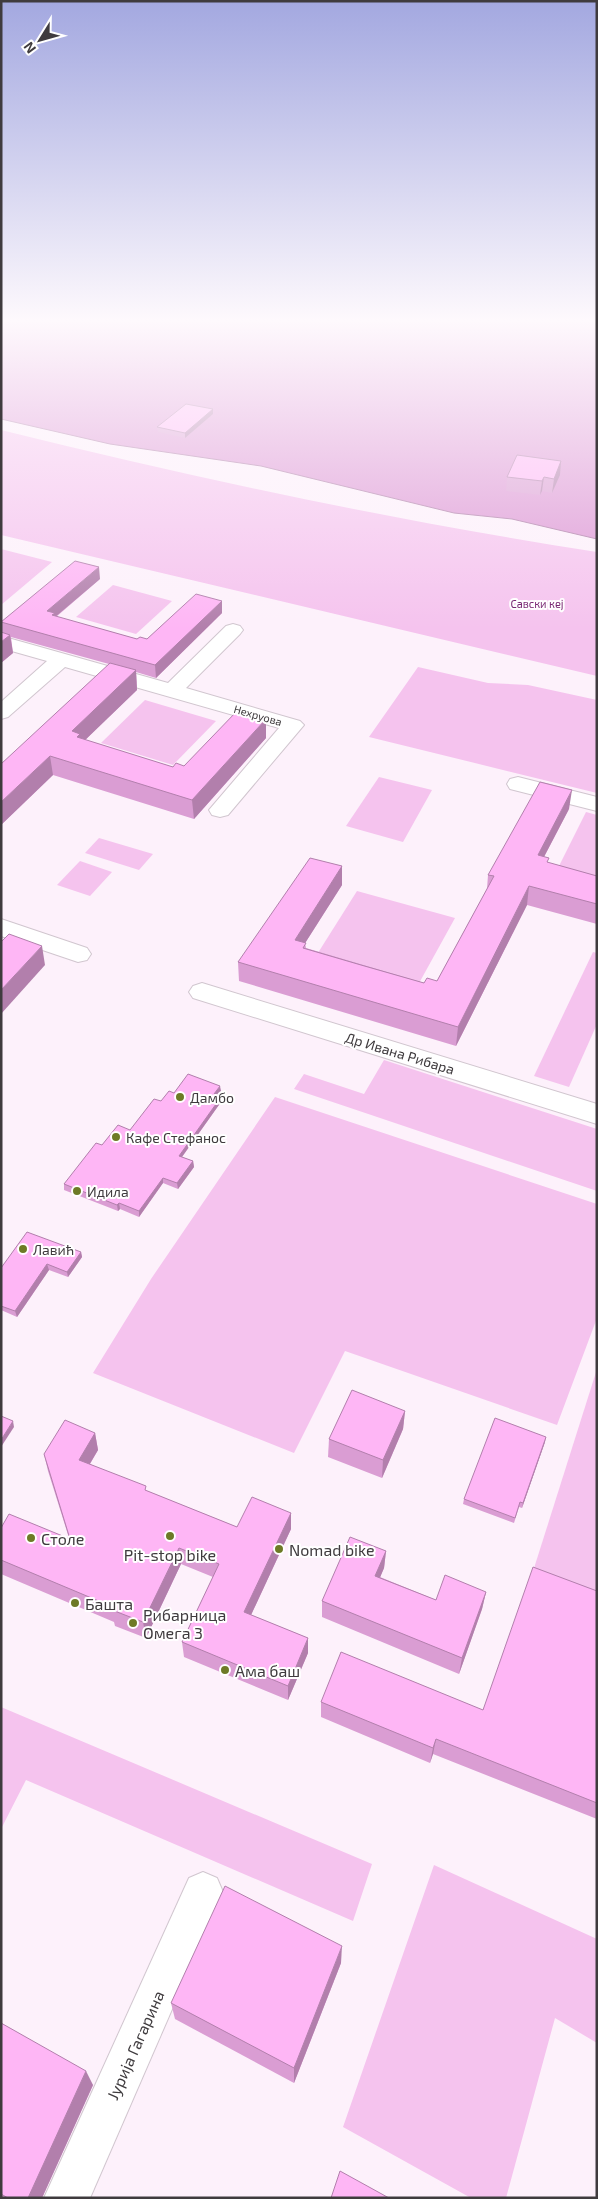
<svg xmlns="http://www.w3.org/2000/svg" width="598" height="2199" viewBox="0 0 598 2199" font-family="'Exo 2',sans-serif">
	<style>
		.green { fill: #f5c3ee }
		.water { fill: #dc96d4; stroke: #ad7ba7 }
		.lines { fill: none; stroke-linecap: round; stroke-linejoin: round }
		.street-casing { stroke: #d1c6cf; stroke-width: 2 }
		.street { fill: #fff; fill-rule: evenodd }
		.wall { fill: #da9dd3 }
		.shaded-wall { fill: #b27fac }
		.building { fill: #feb6f5; stroke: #b27fac }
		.poi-dot { fill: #6d7a26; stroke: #fff; stroke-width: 2 }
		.labels { text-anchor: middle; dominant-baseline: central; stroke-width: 4; stroke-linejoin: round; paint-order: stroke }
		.far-park-label { font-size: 11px; fill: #792873; stroke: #fff }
		.far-street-label { font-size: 11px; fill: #3f3b3e; stroke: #fff }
		.street-label { font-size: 14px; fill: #3f3b3e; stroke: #fff }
		.poi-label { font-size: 14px; fill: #3f3b3e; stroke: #fff; text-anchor: start }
		.near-poi-label { font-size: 16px; fill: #3f3b3e; stroke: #fff; text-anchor: start }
		.near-street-label { font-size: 16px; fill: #3f3b3e; stroke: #fff }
	</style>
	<rect width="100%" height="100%" fill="#fdf1fb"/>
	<g class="green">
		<path d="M1 430C198 479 397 521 597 552V676L1 535Z"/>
		<polygon points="1,549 52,562 1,605"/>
		<polygon points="113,585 172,601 136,634 76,617"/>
		<polygon points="418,667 488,683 528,685 597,700 597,793 369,737"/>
		<polygon points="145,700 216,721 173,765 101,743"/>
		<polygon points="379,777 432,790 403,842 346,826"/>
		<polygon points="586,812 597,815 597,880 557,870"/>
		<polygon points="99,838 153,854 139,870 85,853"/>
		<polygon points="80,861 112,872 90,896 57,885"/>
		<polygon points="357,891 455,918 418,985 316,956"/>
		<polygon points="593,952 597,953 597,1024 569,1087 534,1076"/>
		<polygon points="384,1060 597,1129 597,1191 294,1089 304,1074 364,1094"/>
		<polygon points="275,1097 597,1204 597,1318 557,1425 345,1351 294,1453 93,1373 151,1279"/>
		<polygon points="597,1369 597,1610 529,1584"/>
		<polygon points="1,1707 372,1864 353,1921 26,1780 1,1829"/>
		<polygon points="434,1865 597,1939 597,2043 555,2018 506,2198 471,2198 343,2127"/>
	</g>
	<polygon class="water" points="1,321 597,321 597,539 512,519 454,513 261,466 110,444 1,419"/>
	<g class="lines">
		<g class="street-casing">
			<g id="street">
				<polygon points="233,624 240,626 243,630 240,634 186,688 300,721 304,725 228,815 220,817 212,815 209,810 279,728 65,667 8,717 1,719 1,702 47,661 1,648 1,636 168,683 226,626"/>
				<polygon points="518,777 597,797 597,811 510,789 507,784 510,779"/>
				<polygon points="1,919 87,948 91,954 87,960 78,962 1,936"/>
				<polygon points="202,983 597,1104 597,1124 193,998 189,992 193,986"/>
				<polygon points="203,1872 217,1878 223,1892 90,2198 44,2198 189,1878"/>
			</g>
		</g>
		<use href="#street" class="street"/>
	</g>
	<g class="wall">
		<polygon points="213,414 185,438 158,432 157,427"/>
		<polygon points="561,461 560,475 552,493 542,491 540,495 506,491 507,477"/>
		<polygon points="100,579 56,617 137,639 147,639 222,601 222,613 156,678 136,672 137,690 85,740 173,767 184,766 266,719 266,738 194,819 53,775 1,825 109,664 11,637 13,653 1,663 1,632 2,632 1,621"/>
		<polygon points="569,809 544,857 548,863 597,876 597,924 527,905 456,1046 239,981 238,962 342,866 342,885 305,943 306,948 424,983 437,981 487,889 488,875"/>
		<polygon points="221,1091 218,1096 221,1097 221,1102 182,1157 193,1161 194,1167 178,1189 163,1183 139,1217 120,1209 118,1211 64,1190 64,1184 102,1145 130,1130 161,1101 174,1093"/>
		<polygon points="81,1252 82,1257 68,1277 49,1270 17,1317 1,1310 1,1268"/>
		<polygon points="405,1411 403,1429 382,1478 328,1457 329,1439"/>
		<polygon points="95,1433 98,1450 90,1464 147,1491 237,1527 291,1513 291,1529 251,1615 308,1638 308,1653 288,1700 184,1657 182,1642 213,1577 181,1564 146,1638 115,1626 114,1622 1,1574 1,1528 69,1538 48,1471 44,1454"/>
		<polygon points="545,1442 522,1508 519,1507 514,1523 463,1504 464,1499"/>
		<polygon points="386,1551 384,1568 380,1577 436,1600 486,1592 482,1609 459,1674 322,1617 322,1601"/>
		<polygon points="597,1591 597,1819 433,1754 430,1763 321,1717 321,1702 483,1710"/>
		<polygon points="341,1963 294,2083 175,2019 171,2003"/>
		<polygon points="1,2023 93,2085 42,2198 1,2198"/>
	</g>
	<g class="shaded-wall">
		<polygon points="213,409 213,414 185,438 185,433"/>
		<polygon points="561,461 560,475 552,493 554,479"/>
		<polygon points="544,477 542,491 540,495 542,481"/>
		<polygon points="99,567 100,579 55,617 56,625 47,611"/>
		<polygon points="222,601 222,613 156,678 155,665"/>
		<polygon points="10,635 13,653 1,663 1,642"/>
		<polygon points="136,670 137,690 81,744 72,731"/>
		<polygon points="266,719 266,738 194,819 192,800"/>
		<polygon points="50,756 53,775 1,825 1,802"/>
		<polygon points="572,790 569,809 535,874 538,855"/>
		<polygon points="342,866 342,885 295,959 295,940"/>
		<polygon points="529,886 527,905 456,1046 458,1027"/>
		<polygon points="42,946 45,965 1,1014 1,990"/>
		<polygon points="220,1086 221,1091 214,1100 214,1094"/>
		<polygon points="221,1097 221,1102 179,1161 179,1156"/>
		<polygon points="193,1161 194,1167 178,1189 177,1183"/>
		<polygon points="163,1178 163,1183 139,1217 139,1211"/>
		<polygon points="119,1203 120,1209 118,1211 117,1205"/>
		<polygon points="81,1252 82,1257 68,1277 67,1272"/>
		<polygon points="47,1264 49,1270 17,1317 15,1311"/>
		<polygon points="405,1411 403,1429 382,1478 383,1460"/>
		<polygon points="13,1421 14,1427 1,1447 1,1440"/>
		<polygon points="95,1433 98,1450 82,1477 79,1460"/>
		<polygon points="546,1437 545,1442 522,1508 523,1503"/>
		<polygon points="291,1513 291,1529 245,1628 244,1612"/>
		<polygon points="179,1548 181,1564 146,1638 143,1622"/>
		<polygon points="386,1551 384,1568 374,1592 375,1576"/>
		<polygon points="486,1592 482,1609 459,1674 462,1658"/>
		<polygon points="308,1638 308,1653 288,1700 288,1686"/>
		<polygon points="436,1739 433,1754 430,1763 433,1748"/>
		<polygon points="342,1946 341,1963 294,2083 294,2068"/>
		<polygon points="86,2071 93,2085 42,2198 28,2198"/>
	</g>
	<g class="building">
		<polygon points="186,404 213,409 185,433 157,427"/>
		<polygon points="517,455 561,461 554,479 544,477 542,481 507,477"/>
		<polygon points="75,561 99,567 47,611 55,613 52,615 137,639 140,637 147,639 196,594 222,601 155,665 1,622"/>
		<polygon points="1,632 10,635 1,642"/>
		<polygon points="110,663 136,670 72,731 80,734 77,737 173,767 176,763 184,766 237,711 266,719 192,800 50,756 1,802 1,764"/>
		<polygon points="540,782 572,790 538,855 549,858 547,862 597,876 597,904 529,886 458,1027 238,962 310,858 342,866 295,940 306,943 303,948 361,965 424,983 427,978 437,981 494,876 488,875"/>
		<polygon points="9,934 42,946 1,990 1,942"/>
		<polygon points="188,1074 220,1086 214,1094 221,1097 179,1156 193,1161 177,1183 163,1178 139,1211 119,1203 117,1205 64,1184 96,1143 102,1145 118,1125 130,1130 154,1099 161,1101 169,1091 174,1093"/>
		<polygon points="27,1232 81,1252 67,1272 47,1264 15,1311 1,1306 1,1268"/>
		<polygon points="352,1390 405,1411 383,1460 329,1439"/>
		<polygon points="1,1416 13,1421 1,1440"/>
		<polygon points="495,1418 546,1437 523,1503 520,1502 515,1518 464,1499"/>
		<polygon points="65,1420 95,1433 79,1460 146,1486 145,1490 237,1527 252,1497 291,1513 244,1612 308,1638 288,1686 182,1642 219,1564 179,1548 143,1622 112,1610 113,1607 1,1560 1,1528 9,1514 70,1539 44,1454"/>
		<polygon points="350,1537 386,1551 375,1576 436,1600 445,1575 486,1592 462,1658 322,1601"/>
		<polygon points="533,1567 597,1591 597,1803 436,1739 433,1748 321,1702 341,1652 483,1710"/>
		<polygon points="225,1886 342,1946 294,2068 171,2003"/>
		<polygon points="1,2023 86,2071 28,2198 8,2198 1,2194"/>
		<polygon points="340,2171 389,2198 331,2198"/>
	</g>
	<linearGradient id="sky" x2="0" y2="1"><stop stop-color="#a3a8e0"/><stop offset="0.51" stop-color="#fef9fd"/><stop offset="1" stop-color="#fef9fd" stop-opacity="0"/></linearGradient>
	<rect width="598" height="629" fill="url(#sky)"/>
	<g class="poi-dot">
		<circle cx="180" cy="1097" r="5"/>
		<circle cx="116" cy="1137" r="5"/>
		<circle cx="77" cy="1191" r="5"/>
		<circle cx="23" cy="1249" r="5"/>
		<circle cx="170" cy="1536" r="5"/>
		<circle cx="31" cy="1538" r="5"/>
		<circle cx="279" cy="1549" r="5"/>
		<circle cx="75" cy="1603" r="5"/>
		<circle cx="133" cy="1623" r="5"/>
		<circle cx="225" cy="1670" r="5"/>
	</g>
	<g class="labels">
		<g class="far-park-label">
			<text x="537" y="603">Савски кеј</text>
		</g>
		<g class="far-street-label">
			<text transform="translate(258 715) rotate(16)">Нехруова</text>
		</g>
		<g class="street-label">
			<text transform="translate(400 1053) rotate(17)">Др Ивана Рибара</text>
		</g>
		<g class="poi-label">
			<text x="190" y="1097">Дамбо</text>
			<text x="126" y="1137">Кафе Стефанос</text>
			<text x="87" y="1191">Идила</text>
			<text x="33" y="1249">Лавић</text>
		</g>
		<g class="near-poi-label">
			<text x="41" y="1538">Столе</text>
			<text x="289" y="1549">Nomad bike</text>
			<text x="170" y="1554" text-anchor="middle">Pit-stop bike</text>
			<text x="85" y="1603">Башта</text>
			<text x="143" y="1614">Рибарница<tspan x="143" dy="18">Омега 3</tspan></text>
			<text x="235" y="1670">Ама баш</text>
		</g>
		<g class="near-street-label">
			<text transform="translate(135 2045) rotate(-66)">Јурија Гагарина</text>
		</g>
	</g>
	<rect width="598" height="2199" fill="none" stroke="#3f3b3e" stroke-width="5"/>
	<g transform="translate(40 40) rotate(233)" stroke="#ffffff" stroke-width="4" paint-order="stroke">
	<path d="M0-4L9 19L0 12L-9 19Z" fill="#3f3b3e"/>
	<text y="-8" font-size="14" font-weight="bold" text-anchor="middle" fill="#3f3b3e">N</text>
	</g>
</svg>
